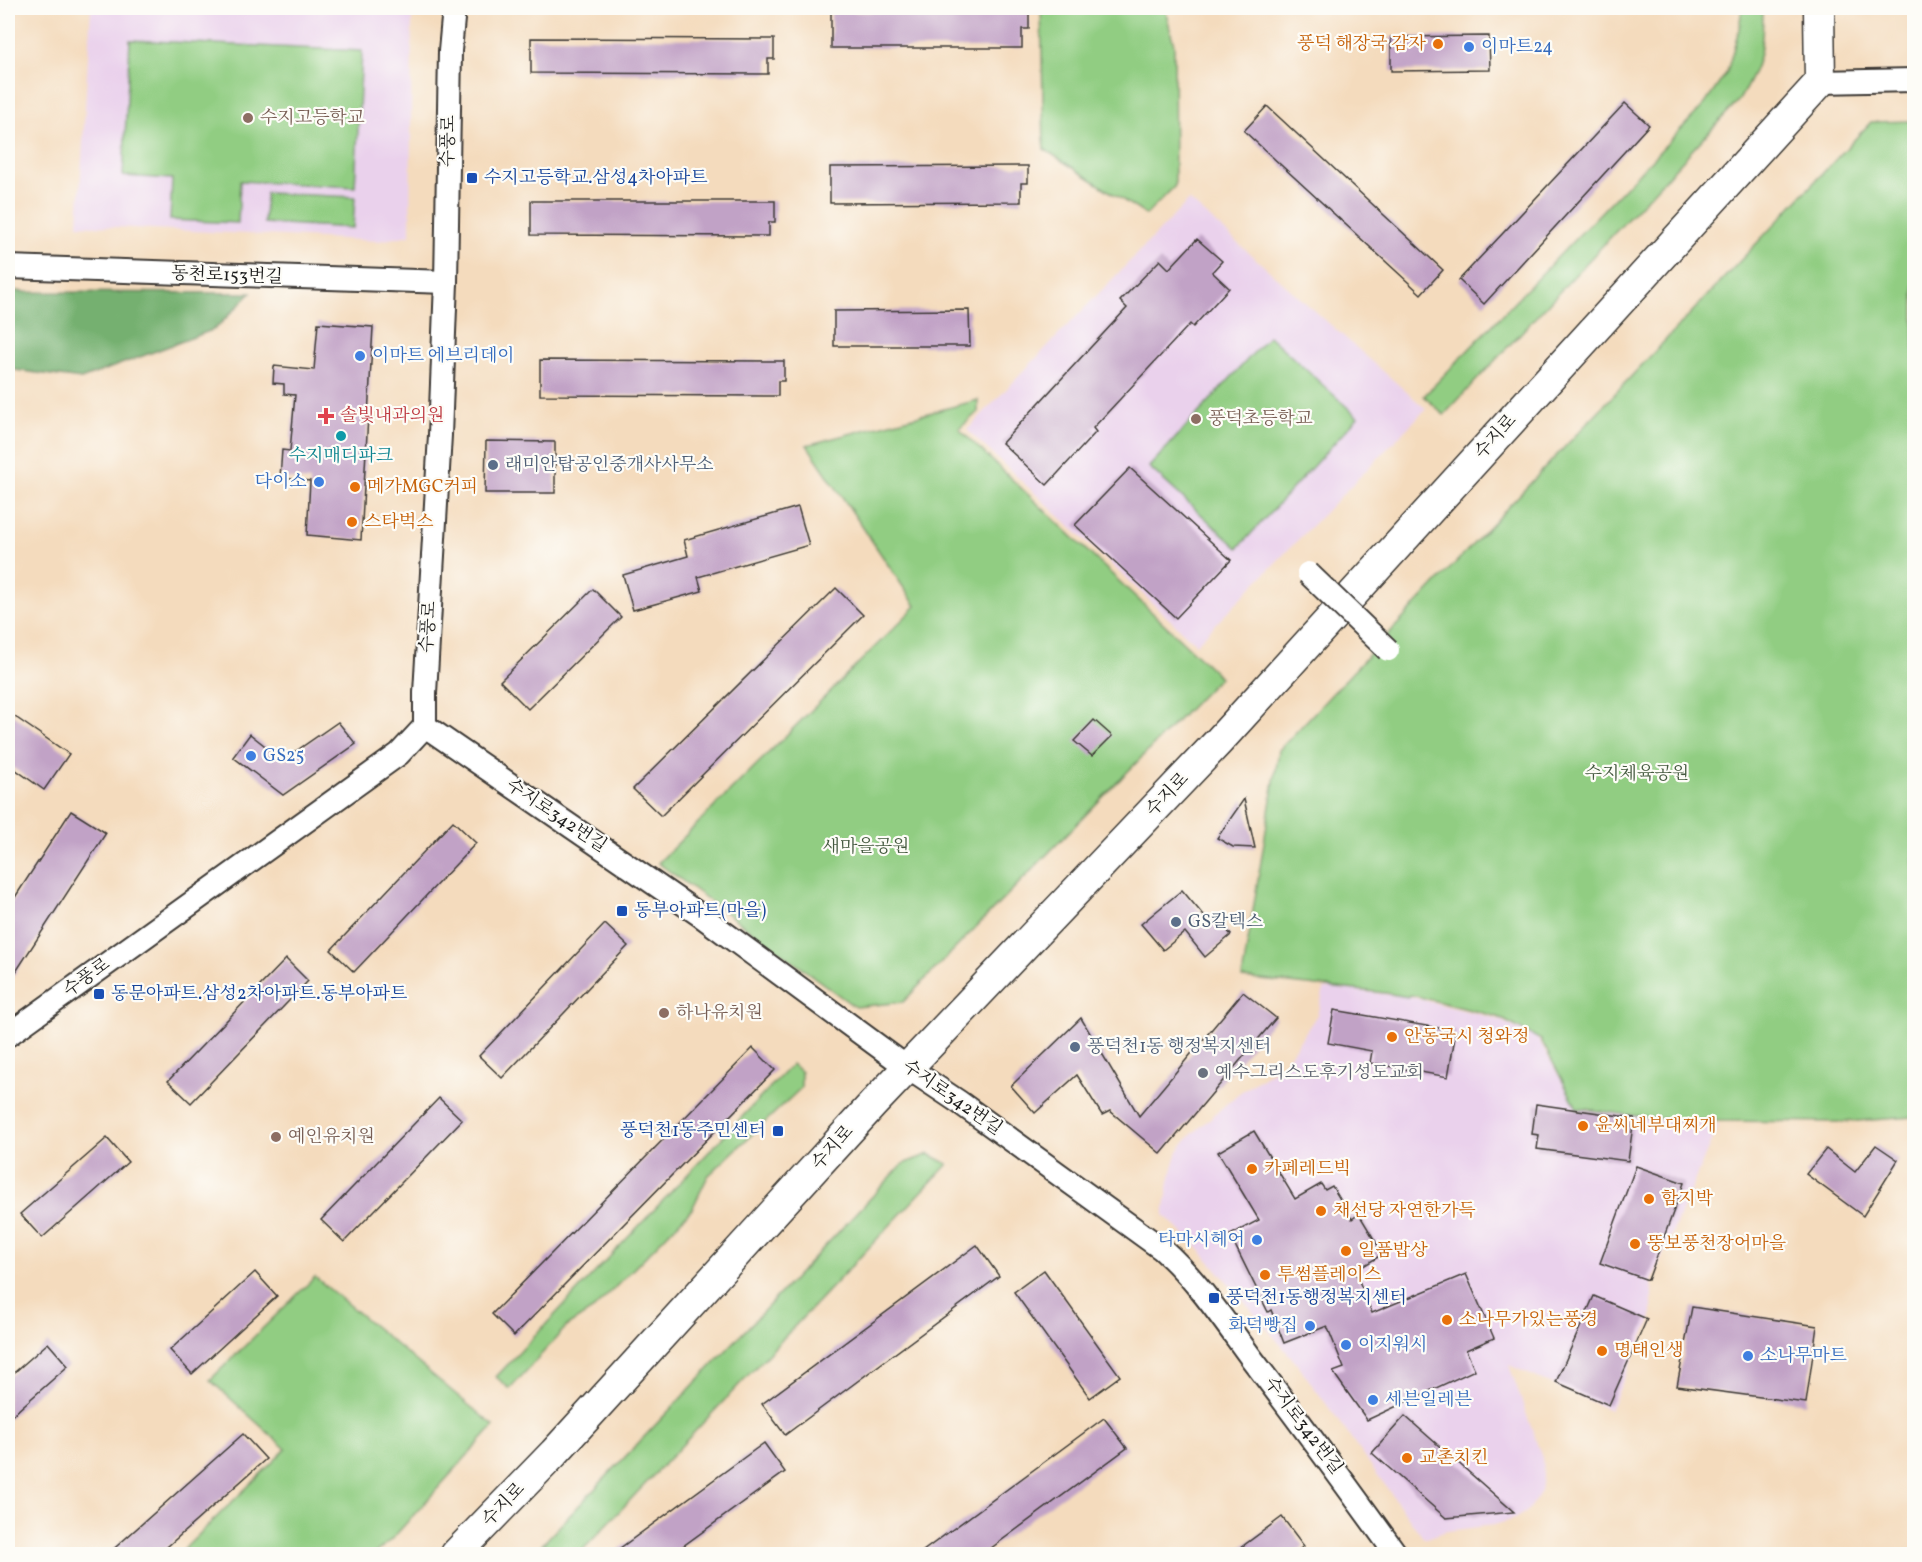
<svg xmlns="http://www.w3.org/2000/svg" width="1922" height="1562" viewBox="0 0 1922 1562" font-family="Vollkorn,'Noto Serif KR',serif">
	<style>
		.built { fill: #ead1ec }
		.green { fill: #91cd82; stroke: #56744f; stroke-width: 1.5 }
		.forest { fill: #74b070; stroke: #486646; stroke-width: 1.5 }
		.building { fill: #c1a2c6 }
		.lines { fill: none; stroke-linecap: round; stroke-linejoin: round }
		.minor-casing { stroke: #3c3934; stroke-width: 26 }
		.major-casing { stroke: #3c3934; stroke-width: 33 }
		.minor { stroke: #fff; stroke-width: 22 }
		.major { stroke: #fff; stroke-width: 30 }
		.minor-bridge-casing { stroke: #3c3934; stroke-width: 26; stroke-linecap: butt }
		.minor-bridge { stroke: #fff; stroke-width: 22 }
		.food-dot { fill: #e8710a; stroke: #fdfcf7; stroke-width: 2 }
		.shop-dot { fill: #3f7fe0; stroke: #fdfcf7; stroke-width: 2 }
		.education-dot { fill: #8d6e63; stroke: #fdfcf7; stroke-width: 2 }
		.transit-dot { fill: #1a4fb4; stroke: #fdfcf7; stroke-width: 2 }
		.health-dot { fill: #e0444e; stroke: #fdfcf7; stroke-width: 2 }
		.culture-dot { fill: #0f9aa8; stroke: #fdfcf7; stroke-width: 2 }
		.service-dot { fill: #5c6f8a; stroke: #fdfcf7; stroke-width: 2 }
		.worship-dot { fill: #6b7280; stroke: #fdfcf7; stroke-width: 2 }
		.labels { text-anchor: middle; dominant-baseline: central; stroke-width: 4.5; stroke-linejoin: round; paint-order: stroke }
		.food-label { font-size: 18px; fill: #c56008; stroke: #fdfcf7; text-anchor: start }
		.shop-label { font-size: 18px; fill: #366cbe; stroke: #fdfcf7; text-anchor: start }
		.education-label { font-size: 18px; fill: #785e54; stroke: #fdfcf7; text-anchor: start }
		.street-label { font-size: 18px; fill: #1c1c1c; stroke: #fdfcf7 }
		.transit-label { font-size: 18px; fill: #164399; stroke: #fdfcf7; text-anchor: start }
		.health-label { font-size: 18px; fill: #be3a42; stroke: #fdfcf7; text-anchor: start }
		.culture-label { font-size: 18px; fill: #0d838f; stroke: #fdfcf7 }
		.service-label { font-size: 18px; fill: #4e5e75; stroke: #fdfcf7; text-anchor: start }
		.park-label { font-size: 18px; fill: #455a40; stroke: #fdfcf7 }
		.worship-label { font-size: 18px; fill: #5b616d; stroke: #fdfcf7; text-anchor: start }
	</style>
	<rect width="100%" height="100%" fill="#fdfcf7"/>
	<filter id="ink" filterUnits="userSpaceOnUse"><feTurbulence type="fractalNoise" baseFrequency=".0167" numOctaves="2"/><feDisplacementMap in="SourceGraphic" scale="12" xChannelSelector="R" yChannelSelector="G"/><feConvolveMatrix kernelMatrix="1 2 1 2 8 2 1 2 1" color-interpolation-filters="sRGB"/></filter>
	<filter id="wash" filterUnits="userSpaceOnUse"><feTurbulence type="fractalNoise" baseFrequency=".008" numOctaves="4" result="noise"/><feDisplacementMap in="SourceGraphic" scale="24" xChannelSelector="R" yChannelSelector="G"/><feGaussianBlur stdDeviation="1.35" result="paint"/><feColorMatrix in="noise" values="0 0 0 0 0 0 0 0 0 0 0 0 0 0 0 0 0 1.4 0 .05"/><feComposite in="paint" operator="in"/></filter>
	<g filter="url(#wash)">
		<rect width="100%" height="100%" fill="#f4dbbd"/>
		<g class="built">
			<polygon points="91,8 413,8 412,11 410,235 379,241 78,225"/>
			<polygon points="1189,200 1426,409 1196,644 967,430"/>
			<polygon points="1331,988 1415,998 1497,1019 1536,1038 1540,1042 1577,1109 1651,1119 1718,1125 1652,1281 1652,1317 1610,1410 1509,1365 1542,1458 1543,1476 1541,1491 1529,1510 1514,1519 1494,1525 1447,1531 1424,1539 1298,1365 1201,1251 1164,1215 1169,1181 1178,1151 1189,1137 1239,1093 1284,1064 1317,1015 1324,989"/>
		</g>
		<g class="green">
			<polygon points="1041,8 1165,8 1174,45 1175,186 1146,215 1044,149"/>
			<path d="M1742 8H1763C1763 50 1761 64 1739 100L1444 415 1424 396 1705 104 1727 72 1739 29Z"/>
			<polygon points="130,40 362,51 355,187 240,181 238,223 170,220 172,179 123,176"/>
			<polygon points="1914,121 1914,1117 1843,1122 1716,1121 1651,1118 1577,1108 1541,1040 1498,1017 1416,996 1409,995 1408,997 1385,993 1242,978 1279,750 1871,122"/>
			<polygon points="266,193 355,197 353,228 264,223"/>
			<polygon points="1269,336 1358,417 1238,548 1149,467"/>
			<polygon points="978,400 978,412 959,429 1220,677 903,1002 855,1007 658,863 916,606 807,445"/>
			<polygon points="792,1064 801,1072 801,1088 708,1176 692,1209 594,1309 567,1326 510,1389 496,1377"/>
			<polygon points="929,1154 948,1164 579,1554 533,1554 903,1164"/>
			<polygon points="315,1277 494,1426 392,1539 374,1554 179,1554 286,1449 210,1380"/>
		</g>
		<polygon class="forest" points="8,290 25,292 251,293 215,329 81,379 8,369"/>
		<g id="blocks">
			<g class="building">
				<polygon points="831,12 1029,12 1029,29 1022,29 1022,48 831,48"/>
				<polygon points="1489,36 1490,70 1391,71 1391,37"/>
				<polygon points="531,38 774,39 774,59 768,59 768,74 531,73"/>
				<polygon points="1625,103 1649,125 1484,304 1459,280"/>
				<polygon points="1267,106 1443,270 1421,294 1244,131"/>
				<polygon points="1028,166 1028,183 1021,183 1021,202 830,203 830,167"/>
				<polygon points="531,201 775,201 775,222 769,222 769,236 531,235"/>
				<polygon points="1197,239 1222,261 1212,272 1229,288 1193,327 1190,324 1093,428 1096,432 1047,485 1002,443 1127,308 1120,301 1160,260 1169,269"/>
				<polygon points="969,310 970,346 834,346 834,311"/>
				<polygon points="318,323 373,327 361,540 307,535 310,481 280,478 282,450 290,451 295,395 284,394 284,384 273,383 274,366 314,370"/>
				<polygon points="540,360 784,361 784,381 778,381 778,396 540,395"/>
				<polygon points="486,441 555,442 555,493 485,493"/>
				<polygon points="1130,468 1231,560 1176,618 1075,525"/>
				<polygon points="798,507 809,545 698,577 702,591 633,610 623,575 688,556 684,540"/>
				<polygon points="836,588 863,615 661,816 633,789"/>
				<polygon points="593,589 621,617 528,709 500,681"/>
				<polygon points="8,712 69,754 44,790 8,764"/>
				<polygon points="1094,720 1112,736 1092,756 1074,741"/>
				<polygon points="338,722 356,744 283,795 233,757 250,734 283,760"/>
				<polygon points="1244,799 1255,848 1233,847 1217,838"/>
				<polygon points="71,811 106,833 8,984 8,908"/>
				<polygon points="453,821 476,843 354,972 331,950"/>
				<polygon points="1182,890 1209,922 1216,917 1231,935 1205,957 1185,932 1163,950 1141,924"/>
				<polygon points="605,924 628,946 502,1078 479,1056"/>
				<polygon points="286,959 308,981 191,1103 168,1081"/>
				<polygon points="1243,992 1276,1018 1161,1154 1110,1111 1102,1115 1077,1075 1035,1113 1011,1086 1081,1018 1139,1116"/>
				<polygon points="1334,1010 1456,1031 1448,1077 1370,1063 1372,1051 1328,1043"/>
				<polygon points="753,1048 775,1070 514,1336 492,1314"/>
				<polygon points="439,1098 462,1120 344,1242 321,1220"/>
				<polygon points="1536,1104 1634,1118 1628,1161 1537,1149 1539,1135 1532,1134"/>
				<polygon points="1254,1131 1295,1199 1321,1184 1325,1190 1332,1186 1352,1219 1359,1214 1383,1254 1355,1271 1372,1313 1466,1274 1494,1338 1466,1350 1475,1370 1367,1420 1333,1372 1344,1368 1327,1326 1284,1343 1271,1310 1268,1312 1230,1235 1259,1220 1218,1152"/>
				<polygon points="107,1138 128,1162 42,1238 20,1214"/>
				<polygon points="1876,1145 1898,1160 1863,1216 1806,1174 1826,1149 1855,1172"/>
				<polygon points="1636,1166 1684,1183 1648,1280 1600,1263"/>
				<polygon points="977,1245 999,1276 785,1435 762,1404"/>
				<polygon points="1044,1270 1120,1376 1090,1398 1014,1292"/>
				<polygon points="255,1272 277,1296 192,1374 170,1350"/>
				<polygon points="1594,1296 1647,1319 1609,1405 1556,1382"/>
				<polygon points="1692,1307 1817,1326 1806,1403 1677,1386"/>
				<polygon points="48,1343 68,1366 8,1419 8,1378"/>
				<polygon points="1405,1416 1514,1512 1446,1518 1372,1453"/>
				<polygon points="1104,1418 1127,1448 983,1554 919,1554"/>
				<polygon points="243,1434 266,1459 159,1554 108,1554"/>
				<polygon points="764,1443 785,1472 672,1554 612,1554"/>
				<polygon points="1282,1517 1304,1546 1293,1554 1232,1554"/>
			</g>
		</g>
	</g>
	<g filter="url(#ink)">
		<use href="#blocks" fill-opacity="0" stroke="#3c3934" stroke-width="1.5"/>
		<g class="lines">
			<g class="minor-casing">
				<g id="minor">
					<polyline points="1820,82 1914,80"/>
					<polyline points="8,267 446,282"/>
					<path d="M425 726 700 915 908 1068 959 1102 1162 1249C1197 1280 1224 1321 1252 1359 1301 1423 1349 1489 1396 1554"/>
					<polyline points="8,1035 399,754 425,726 425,693 440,435 446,282 450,51 454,8"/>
				</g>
			</g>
			<g class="major-casing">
				<polyline id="major" points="456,1554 554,1453 873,1104 1219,741 1820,82 1819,8"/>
			</g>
			<use href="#minor" class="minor"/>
			<use href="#major" class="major"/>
			<g class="minor-bridge-casing">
				<polyline id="minor-bridge" points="1308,573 1388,650"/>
			</g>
			<use href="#minor-bridge" class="minor-bridge"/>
		</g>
	</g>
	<g class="food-dot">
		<circle cx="1438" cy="44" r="6"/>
		<circle cx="355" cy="487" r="6"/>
		<circle cx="352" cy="522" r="6"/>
		<circle cx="1392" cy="1037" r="6"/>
		<circle cx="1583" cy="1126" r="6"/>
		<circle cx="1252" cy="1169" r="6"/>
		<circle cx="1649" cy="1199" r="6"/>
		<circle cx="1321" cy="1211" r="6"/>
		<circle cx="1635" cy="1244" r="6"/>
		<circle cx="1346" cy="1251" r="6"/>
		<circle cx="1265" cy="1275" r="6"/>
		<circle cx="1447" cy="1320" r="6"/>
		<circle cx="1602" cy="1351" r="6"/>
		<circle cx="1407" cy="1458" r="6"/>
	</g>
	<g class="shop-dot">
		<circle cx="1469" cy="47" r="6"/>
		<circle cx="360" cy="356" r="6"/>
		<circle cx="319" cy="482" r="6"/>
		<circle cx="251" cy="756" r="6"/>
		<circle cx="1257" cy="1240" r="6"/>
		<circle cx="1310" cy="1326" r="6"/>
		<circle cx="1346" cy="1345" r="6"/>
		<circle cx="1748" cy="1356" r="6"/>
		<circle cx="1373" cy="1400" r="6"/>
	</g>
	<g class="education-dot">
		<circle cx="248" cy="118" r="6"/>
		<circle cx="1196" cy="419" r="6"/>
		<circle cx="664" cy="1013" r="6"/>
		<circle cx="276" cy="1137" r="6"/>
	</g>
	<g class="transit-dot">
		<rect x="466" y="172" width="12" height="12" rx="3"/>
		<rect x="616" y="905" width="12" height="12" rx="3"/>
		<rect x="93" y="988" width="12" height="12" rx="3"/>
		<rect x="772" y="1125" width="12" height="12" rx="3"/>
		<rect x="1208" y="1292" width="12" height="12" rx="3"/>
	</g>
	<path class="health-dot" d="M323 407h6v6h6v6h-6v6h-6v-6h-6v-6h6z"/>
	<circle class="culture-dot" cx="341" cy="436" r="6"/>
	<g class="service-dot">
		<circle cx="493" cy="465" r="6"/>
		<circle cx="1176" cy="922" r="6"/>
		<circle cx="1075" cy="1047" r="6"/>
	</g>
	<circle class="worship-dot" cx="1203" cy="1073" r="6"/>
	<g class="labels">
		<g class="food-label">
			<text x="1426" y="44" text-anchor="end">풍덕 해장국 감자</text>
			<text x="367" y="487">메가MGC커피</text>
			<text x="364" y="522">스타벅스</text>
			<text x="1404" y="1037">안동국시 청와정</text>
			<text x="1595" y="1126">윤씨네부대찌개</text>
			<text x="1264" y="1169">카페레드빅</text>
			<text x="1661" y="1199">함지박</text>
			<text x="1333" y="1211">채선당 자연한가득</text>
			<text x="1647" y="1244">뚱보풍천장어마을</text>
			<text x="1358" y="1251">일품밥상</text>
			<text x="1277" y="1275">투썸플레이스</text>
			<text x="1459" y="1320">소나무가있는풍경</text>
			<text x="1614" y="1351">명태인생</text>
			<text x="1419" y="1458">교촌치킨</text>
		</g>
		<g class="shop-label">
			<text x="1481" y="47">이마트24</text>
			<text x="372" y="356">이마트 에브리데이</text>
			<text x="307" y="482" text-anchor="end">다이소</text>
			<text x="263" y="756">GS25</text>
			<text x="1245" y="1240" text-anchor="end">타마시헤어</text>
			<text x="1298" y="1326" text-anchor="end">화덕빵집</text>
			<text x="1358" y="1345">이지워시</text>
			<text x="1760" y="1356">소나무마트</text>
			<text x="1385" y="1400">세븐일레븐</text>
		</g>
		<g class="education-label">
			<text x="260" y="118">수지고등학교</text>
			<text x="1208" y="419">풍덕초등학교</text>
			<text x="676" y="1013">하나유치원</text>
			<text x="288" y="1137">예인유치원</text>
		</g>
		<g class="street-label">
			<text transform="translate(449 141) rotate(-89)">수풍로</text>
			<text transform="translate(227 276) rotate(2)">동천로153번길</text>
			<text transform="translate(1496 437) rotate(-48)">수지로</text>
			<text transform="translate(429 627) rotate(-86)">수풍로</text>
			<text transform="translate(1168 795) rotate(-46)">수지로</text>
			<text transform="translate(556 816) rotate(34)">수지로342번길</text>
			<text transform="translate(87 978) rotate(-36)">수풍로</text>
			<text transform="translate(952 1098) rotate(35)">수지로342번길</text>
			<text transform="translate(833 1148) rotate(-48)">수지로</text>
			<text transform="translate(1303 1426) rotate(53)">수지로342번길</text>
			<text transform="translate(504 1505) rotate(-46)">수지로</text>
		</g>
		<g class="transit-label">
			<text x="484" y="178">수지고등학교.삼성4차아파트</text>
			<text x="634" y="911">동부아파트(마을)</text>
			<text x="111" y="994">동문아파트.삼성2차아파트.동부아파트</text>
			<text x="766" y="1131" text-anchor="end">풍덕천1동주민센터</text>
			<text x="1226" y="1298">풍덕천1동행정복지센터</text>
		</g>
		<g class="health-label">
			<text x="340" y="416">솔빛내과의원</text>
		</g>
		<g class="culture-label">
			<text x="341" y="456">수지매디파크</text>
		</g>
		<g class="service-label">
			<text x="505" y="465">래미안탑공인중개사사무소</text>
			<text x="1188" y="922">GS칼텍스</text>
			<text x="1087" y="1047">풍덕천1동 행정복지센터</text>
		</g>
		<g class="park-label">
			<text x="1637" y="774">수지체육공원</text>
			<text x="866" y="847">새마을공원</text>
		</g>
		<g class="worship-label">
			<text x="1215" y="1073">예수그리스도후기성도교회</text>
		</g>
	</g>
	<rect width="1922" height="1562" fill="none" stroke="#fdfcf7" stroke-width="30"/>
</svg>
